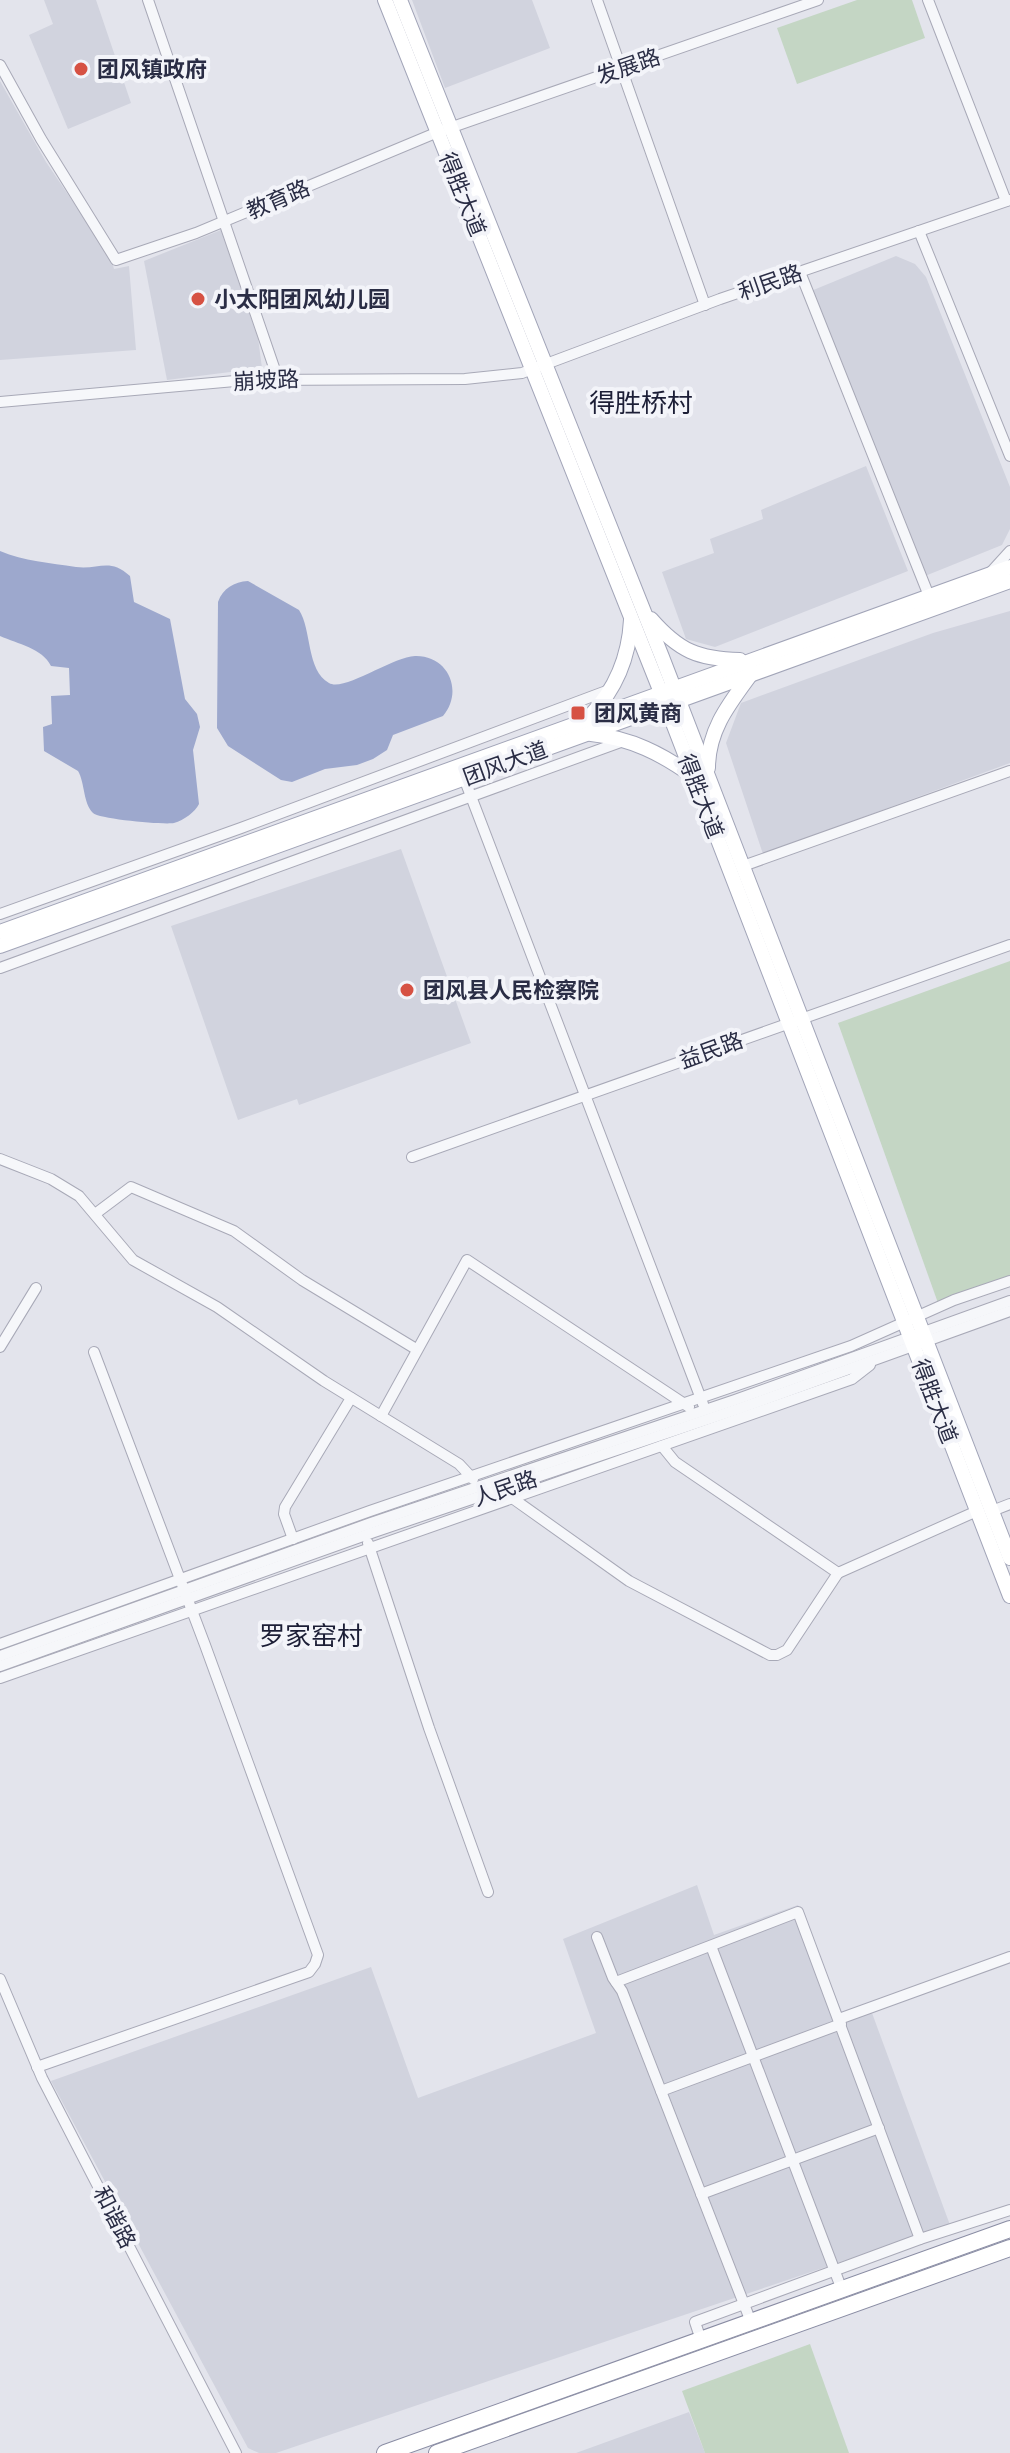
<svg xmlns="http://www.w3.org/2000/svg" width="1010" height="2453" viewBox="0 0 1010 2453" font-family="Jost,'Noto Sans SC',sans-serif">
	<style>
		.built { fill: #d1d3de }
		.green { fill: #c4d6c4 }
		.water { fill: #9da8cd }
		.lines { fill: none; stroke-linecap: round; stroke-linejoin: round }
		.minor-casing { stroke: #a8a9b7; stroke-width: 12 }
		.major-casing { stroke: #a2a5b8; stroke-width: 16 }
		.highway-casing { stroke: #8a8da4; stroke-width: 18 }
		.minor { stroke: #f6f7fa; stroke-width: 10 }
		.major { stroke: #fff; stroke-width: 14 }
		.highway { stroke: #fff; stroke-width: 16 }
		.poi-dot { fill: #d65143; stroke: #f3f4f9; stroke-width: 3 }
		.labels { text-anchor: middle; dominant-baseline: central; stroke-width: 8; stroke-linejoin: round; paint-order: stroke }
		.street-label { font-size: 22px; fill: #2a2d45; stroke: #f3f4f9 }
		.poi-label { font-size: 22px; font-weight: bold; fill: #2a2d45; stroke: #f3f4f9; text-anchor: start }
		.quarter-label { font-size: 26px; fill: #1c1e36; stroke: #f3f4f9 }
	</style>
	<rect width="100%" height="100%" fill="#e3e4ec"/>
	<g class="built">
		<polygon points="44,0 96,0 131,103 68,129 29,35 53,24"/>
		<polygon points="412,0 532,0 550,48 445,88"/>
		<polygon points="0,81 46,162 111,258 114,269 129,266 136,350 0,360"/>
		<polygon points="221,230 258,338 262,368 167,380 144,261"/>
		<polygon points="896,256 915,264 926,277 1010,487 1010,529 1002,545 925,576 811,291"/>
		<polygon points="866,466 908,571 715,647 686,639 662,572 714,553 710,539 763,519 761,510"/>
		<polygon points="1010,611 1010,763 763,854 726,743 741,703 933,633"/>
		<polygon points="401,849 471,1043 299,1105 297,1099 238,1120 171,926"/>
		<polygon points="697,1885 714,1935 798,1905 846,2022 872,2013 950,2225 276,2453 259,2453 248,2448 51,2081 371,1967 418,2098 596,2033 563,1939"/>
		<polygon points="689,2412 705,2453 576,2453"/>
	</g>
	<g class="green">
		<polygon points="857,0 912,0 925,38 797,84 777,28"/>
		<polygon points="1010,961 1010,1276 938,1303 838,1023"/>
		<polygon points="810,2344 849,2453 705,2453 682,2391"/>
	</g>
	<g class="water">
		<path d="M0 551C24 561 50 563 76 567 99 570 109 557 130 576L134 602 170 619 185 699 197 714 200 727 193 750 199 804C195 812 184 820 174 823 164 825 99 819 93 813 83 803 85 783 78 771L44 751 43 727 52 724 51 696 70 695 69 668 51 666C42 648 18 644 0 636Z"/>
		<path d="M248 581 299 610C312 630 306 670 329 683 344 692 392 657 415 656 448 655 464 691 443 716L393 735 387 750 373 759 357 765 325 769 292 782 281 780 228 746 217 728 218 602C223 588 234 582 248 581Z"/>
	</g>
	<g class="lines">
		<g class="minor-casing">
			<g id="minor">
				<polyline points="148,0 278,379"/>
				<polyline points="597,0 705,305"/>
				<polyline points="928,0 1006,201"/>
				<polyline points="0,65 41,139 116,260 196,233 438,132 818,0"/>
				<polyline points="919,231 1010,456"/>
				<polyline points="800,272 929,596"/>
				<polyline points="0,402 246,380 465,379 522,373 720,299 1010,200"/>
				<polyline points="990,573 1010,551"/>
				<polyline points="464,778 703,1404"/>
				<polyline points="743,866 1010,771"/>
				<polyline points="0,914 241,828 609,690"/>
				<polyline points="0,968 626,740"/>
				<polyline points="412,1157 1010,945"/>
				<polyline points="0,1159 51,1179 79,1196 133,1260 217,1307 324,1381 459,1464 473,1479"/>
				<polyline points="95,1214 131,1187 234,1231 302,1280 416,1349"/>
				<polyline points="0,1347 36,1288"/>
				<polyline points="381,1416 467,1260 689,1407"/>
				<polyline points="662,1446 675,1462 838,1573 977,1511"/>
				<polyline points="508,1495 629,1581 770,1655 777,1655 787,1650 838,1573"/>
				<polyline points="992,1511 1010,1504"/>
				<polyline points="293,1539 284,1514 285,1507 351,1398"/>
				<polyline points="368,1543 429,1728 488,1892"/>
				<polyline points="0,1644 370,1511 851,1346 954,1300 1010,1281"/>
				<polyline points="0,1656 371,1523 735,1400 1010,1301"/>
				<polyline points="0,1666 374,1532 738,1409 1010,1311"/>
				<polyline points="0,1678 852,1379 870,1365"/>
				<polyline points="597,1937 613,1978 622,1991 751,2322"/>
				<polyline points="711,1946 842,2290"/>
				<polyline points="0,1979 42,2078 236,2453"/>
				<polyline points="616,1982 798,1912 920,2239"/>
				<polyline points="839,2019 1010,1957"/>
				<polyline points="37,2067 309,1972 315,1964 318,1955 205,1645 94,1352"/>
				<polyline points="661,2091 841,2024"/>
				<polyline points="701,2194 879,2128"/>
				<polyline points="701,2340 695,2322 920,2239 1010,2210"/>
			</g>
		</g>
		<g class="major-casing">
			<g id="major">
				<polyline points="385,0 666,705 1010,1596"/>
				<polyline points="400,0 662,657 1010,1558"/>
				<path d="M651 619C679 651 698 659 740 660"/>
				<path d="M590 716C615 690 629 657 631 620"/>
				<path d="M591 734C631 738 662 754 694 777"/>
				<path d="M708 768C708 730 729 704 751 674"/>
				<polyline points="0,932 1010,567"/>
				<polyline points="0,946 1010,581"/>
			</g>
		</g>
		<g class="highway-casing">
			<g id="highway">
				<polyline points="385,2453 1010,2229"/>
				<polyline points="437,2453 1010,2248"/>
			</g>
		</g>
		<use href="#minor" class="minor"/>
		<use href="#major" class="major"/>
		<use href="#highway" class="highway"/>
	</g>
	<g class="poi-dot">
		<circle cx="81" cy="69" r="8"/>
		<circle cx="198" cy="299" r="8"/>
		<rect x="570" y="705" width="16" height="16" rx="4"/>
		<circle cx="407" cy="990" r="8"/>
	</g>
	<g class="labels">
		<g class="street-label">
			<text transform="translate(628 66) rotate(-19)">发展路</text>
			<text transform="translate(463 194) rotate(68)">得胜大道</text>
			<text transform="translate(278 199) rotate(-23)">教育路</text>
			<text transform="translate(770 282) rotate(-19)">利民路</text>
			<text transform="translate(266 380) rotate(-3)">崩坡路</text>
			<text transform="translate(505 763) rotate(-20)">团风大道</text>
			<text transform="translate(701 796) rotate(69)">得胜大道</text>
			<text transform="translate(711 1050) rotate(-20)">益民路</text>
			<text transform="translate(935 1401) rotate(69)">得胜大道</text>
			<text transform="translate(505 1488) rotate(-19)">人民路</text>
			<text transform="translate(115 2217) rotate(63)">和谐路</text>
		</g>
		<g class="poi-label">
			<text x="97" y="69">团风镇政府</text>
			<text x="214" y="299">小太阳团风幼儿园</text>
			<text x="594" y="713">团风黄商</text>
			<text x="423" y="990">团风县人民检察院</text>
		</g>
		<g class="quarter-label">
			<text x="641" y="403">得胜桥村</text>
			<text x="311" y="1636">罗家窑村</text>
		</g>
	</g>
</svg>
